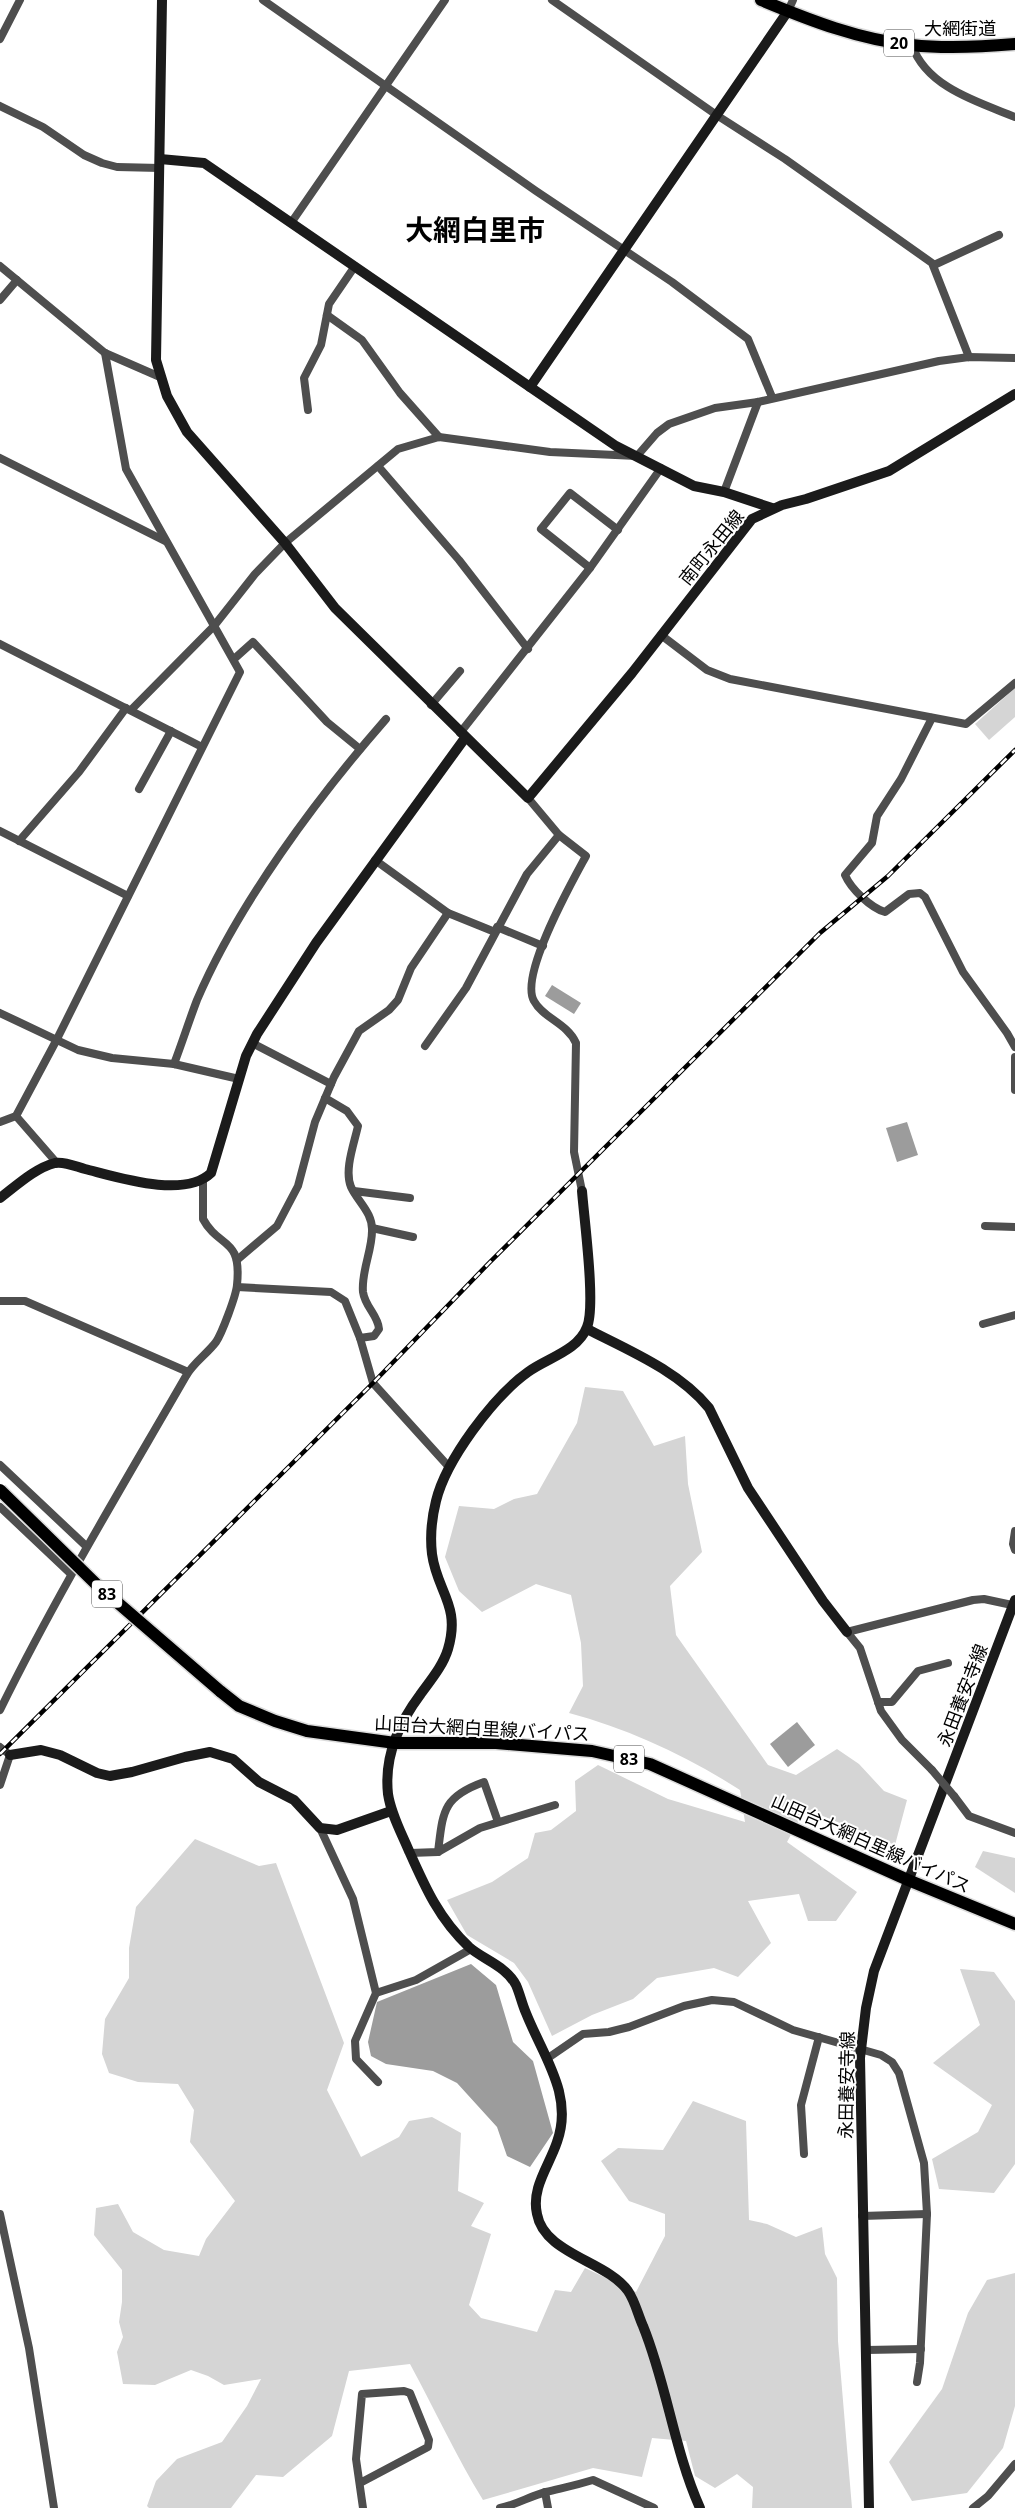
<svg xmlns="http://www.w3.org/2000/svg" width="1015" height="2508" viewBox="0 0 1015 2508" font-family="'Open Sans','Noto Sans JP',sans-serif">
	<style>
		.green { fill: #d5d5d5 }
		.water { fill: #9c9c9c }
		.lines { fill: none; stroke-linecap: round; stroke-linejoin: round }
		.primary-casing { stroke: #dbdbdb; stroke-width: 15 }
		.street { stroke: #4e4e4e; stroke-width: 8 }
		.secondary { stroke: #1b1b1b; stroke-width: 10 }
		.primary { stroke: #000; stroke-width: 12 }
		.rail-casing { stroke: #000; stroke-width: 4.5 }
		.rail { stroke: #fff; stroke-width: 2.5; stroke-dasharray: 8; stroke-linecap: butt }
		.primary-bridge-casing { stroke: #dbdbdb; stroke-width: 15; stroke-linecap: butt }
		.street-bridge { stroke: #4e4e4e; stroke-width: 8 }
		.primary-bridge { stroke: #000; stroke-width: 12 }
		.labels { text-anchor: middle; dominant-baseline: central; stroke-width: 4; stroke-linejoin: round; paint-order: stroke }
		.shield { fill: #fff; stroke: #4c4c4c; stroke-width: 1 }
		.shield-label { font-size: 16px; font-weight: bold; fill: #000 }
		.street-label { font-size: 18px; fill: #000; stroke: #fff }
		.town-label { font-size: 28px; font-weight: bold; fill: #000; stroke: #fff }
	</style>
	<rect width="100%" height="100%" fill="#fff"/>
	<g class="green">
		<polygon points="1015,688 1015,717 989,740 975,724"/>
		<path d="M585 1387 623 1391 654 1446 685 1436 688 1484 702 1552 670 1586 676 1635 768 1765 796 1775 837 1749 859 1764 884 1791 907 1800 895 1845 805 1809 787 1842 857 1892 836 1921H808L799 1894 748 1901 771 1943 738 1977 714 1968 657 1978 633 1999 592 2015 552 2036 528 1982 514 1963 467 1935 447 1900 492 1882 528 1858 535 1833 551 1830 576 1811 575 1781 598 1765 668 1799 745 1822 740 1790C687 1756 629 1729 569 1713L583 1686 581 1643 571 1595 536 1584 482 1612 459 1591 445 1557 459 1506 494 1509 514 1499 537 1494 577 1423Z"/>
		<path d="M195 1839 259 1866 276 1863 344 2043 327 2090 361 2157 399 2137 409 2121 432 2117 461 2133 458 2191 484 2203 471 2226 491 2234 469 2305 481 2318 537 2332 555 2290 571 2292 585 2268 636 2292 665 2236V2214L629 2201 601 2161 618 2148 663 2150 693 2101 746 2121 749 2220 767 2224 796 2237 822 2227 825 2254 837 2278 838 2341 852 2508H752L753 2487 737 2474 715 2488 695 2476 686 2441 652 2438 642 2477 593 2468 483 2500C456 2456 435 2410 410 2364L349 2371 332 2436 283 2477 256 2475 231 2508H149L147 2506 156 2481 177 2459 222 2442 247 2406 261 2379 224 2385 208 2376 191 2370 155 2385 123 2384 117 2352 123 2337 119 2322 122 2302V2270L94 2235 96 2208 118 2204 133 2232 164 2250 199 2256 206 2239 235 2201 190 2142 194 2110 178 2084 138 2082 109 2073 102 2054 105 2019 129 1978V1948L136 1907Z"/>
		<polygon points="983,1851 1015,1858 1015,1893 975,1867"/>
		<polygon points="960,1969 994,1972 1015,2001 1015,2164 994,2193 939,2189 932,2159 978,2132 992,2105 933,2063 980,2025"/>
		<polygon points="1015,2273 1015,2406 1003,2448 967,2493 912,2501 889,2462 942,2389 968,2313 987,2280"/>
	</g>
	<g class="water">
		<polygon points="552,985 581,1003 574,1014 545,996"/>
		<polygon points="907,1122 918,1155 897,1162 886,1128"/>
		<polygon points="797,1722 815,1745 788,1767 770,1744"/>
		<polygon points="471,1964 496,1985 513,2042 533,2061 553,2133 530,2167 507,2156 497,2127 457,2083 433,2071 386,2064 371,2056 368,2042 377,2002"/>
	</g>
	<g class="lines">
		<g class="primary-casing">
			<g id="primary">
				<path d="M761 0C809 20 860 40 912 45 946 49 981 47 1015 44"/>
				<polyline points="220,1691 239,1706 275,1721 307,1731 395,1743 496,1743 592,1751 650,1764 908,1880 1015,1924"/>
			</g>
		</g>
		<g class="street">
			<polyline points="263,0 536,191 672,282 748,339 772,397"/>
			<polyline points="552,0 718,116 785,159 932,263 969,357"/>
			<polyline points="788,11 793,0"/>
			<polyline points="0,39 20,0"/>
			<path d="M912 45C926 87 978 102 1015 117"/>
			<polyline points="0,106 43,127 84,155 102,163 117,167 160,168"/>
			<polyline points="291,223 445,0"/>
			<polyline points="934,265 999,235"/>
			<polyline points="0,266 105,353 160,377"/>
			<polyline points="0,300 17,280"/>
			<polyline points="327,315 362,340 400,393 439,437"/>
			<polyline points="308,410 304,378 321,345 329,304 355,266"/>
			<polyline points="0,458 165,541"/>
			<polyline points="378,466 459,560 528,649"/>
			<polyline points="724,492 758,402"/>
			<polyline points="590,568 541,529 570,493 618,530"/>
			<polyline points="661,635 707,670 730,679 966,724 1015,683"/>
			<polyline points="0,644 202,747"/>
			<polyline points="234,659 253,642 327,722 360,749"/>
			<polyline points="431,705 460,671"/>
			<polyline points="131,710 214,626 255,574 285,543 398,449 439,437 550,452 637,456 657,433 669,424 715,408 758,402 939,361 969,357 1015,358"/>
			<path d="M932 718 901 779 877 816 872 843 845 875C851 889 871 908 885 912L909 894 920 893 925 897 963 972 1007 1033 1015 1047"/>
			<polyline points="460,733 590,568 661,468"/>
			<polyline points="139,789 171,731"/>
			<path d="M528 798 559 835 586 856C572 882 519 975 534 1001 543 1018 567 1023 576 1043L574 1152 582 1191"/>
			<polyline points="0,831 128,896"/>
			<polyline points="19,841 79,772 126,708"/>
			<polyline points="375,860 448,913 495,932"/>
			<polyline points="497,927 543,946"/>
			<polyline points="0,1013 78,1050 112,1058 174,1064 239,1079"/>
			<polyline points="252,1043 331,1084"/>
			<polyline points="425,1046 466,988 527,874 559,835"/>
			<polyline points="1015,1057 1015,1090"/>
			<path d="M174 1064C182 1043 189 1021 197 1000 238 904 317 798 386 719"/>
			<path d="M325 1098 347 1111 358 1126C354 1144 344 1170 351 1187 358 1202 373 1213 372 1231 372 1251 361 1272 363 1292 365 1307 378 1315 379 1329L374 1336 360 1338"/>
			<polyline points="16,1116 56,1162"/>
			<polyline points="0,1122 16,1116 56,1041 240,672 126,469 105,353"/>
			<polyline points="354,1191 410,1198"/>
			<polyline points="985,1226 1015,1227"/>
			<polyline points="372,1228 413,1237"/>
			<polyline points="237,1260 277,1226 298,1186 315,1122 334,1077 359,1031 389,1010 398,1000 411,968 448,913"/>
			<polyline points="237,1287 331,1292 345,1301 360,1338 373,1383 449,1467"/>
			<polyline points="0,1301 25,1301 188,1372"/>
			<polyline points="983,1324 1015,1315"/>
			<polyline points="0,1465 86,1546"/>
			<polyline points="0,1507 71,1574"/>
			<polyline points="1015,1531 1013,1544 1015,1550"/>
			<polyline points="878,1702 892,1702 918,1671 948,1663"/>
			<path d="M0 1710C56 1596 122 1487 186 1376 193 1363 207 1354 216 1342 222 1333 236 1296 237 1285 242 1236 219 1249 203 1219V1180"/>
			<polyline points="0,1747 10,1755 0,1785"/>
			<polyline points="932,1770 902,1740 881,1711 860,1648 847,1632 973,1600 984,1599 1012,1605"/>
			<polyline points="954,1796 969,1816 1015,1833"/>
			<polyline points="320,1828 353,1899 376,1993 355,2041 356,2059 378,2082"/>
			<path d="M438 1852C443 1812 442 1797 484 1782L498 1822"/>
			<polyline points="410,1853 438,1852 480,1828 555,1805"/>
			<polyline points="376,1993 416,1980 471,1949"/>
			<polyline points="548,2058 583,2034 609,2032 629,2027 684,2006 712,2000 734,2002 793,2030 881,2055 892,2062 899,2073 924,2163 927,2214 920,2363 917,2382"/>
			<polyline points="804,2154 801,2105 819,2037"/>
			<polyline points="0,2214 29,2348 54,2508"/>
			<polyline points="862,2216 927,2214"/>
			<polyline points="866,2350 921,2349"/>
			<polyline points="360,2483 428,2447 429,2440 410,2393 404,2391 362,2394 356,2459 363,2508"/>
			<polyline points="545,2492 548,2508"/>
			<path d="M500 2508C516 2505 530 2496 546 2492 562 2488 577 2485 593 2480L654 2508"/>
			<polyline points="973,2508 988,2496 1015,2464"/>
		</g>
		<g class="secondary">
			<polyline points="162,0 156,360 167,396 187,432 285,543 335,608 528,798 632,673 752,519 782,505 806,499 889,471 1015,394"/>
			<polyline points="160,159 204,163 616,446 694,486 724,492 772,508"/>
			<polyline points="530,387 788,11"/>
			<path d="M582 1191C584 1218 596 1306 587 1327 578 1351 547 1358 528 1372 493 1397 446 1460 436 1501 432 1517 430 1537 432 1554 437 1592 461 1605 448 1649 443 1666 430 1681 420 1695 399 1723 384 1757 388 1794 391 1814 401 1832 409 1851 425 1887 439 1919 469 1947 484 1960 506 1966 516 1985 520 1994 522 2004 526 2013 543 2056 574 2095 557 2142 549 2166 531 2188 537 2214 544 2254 607 2261 628 2291 635 2301 638 2315 643 2326 667 2385 674 2450 700 2508"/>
			<path d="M0 1198C16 1186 35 1168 55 1163 64 1161 77 1167 85 1169 117 1177 184 1199 211 1173L246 1056 257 1034 316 943 465 738"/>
			<path d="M587 1329C628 1350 679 1371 709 1408L748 1488 823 1601 847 1632"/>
			<polyline points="10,1755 41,1750 60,1755 97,1773 110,1776 132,1772 185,1757 210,1752 233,1759 259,1782 294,1800 320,1828 337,1830 391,1811"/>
			<polyline points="869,2508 860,2058 866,2008 874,1971 1015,1600"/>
		</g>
		<use href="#primary" class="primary"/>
		<g class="rail-casing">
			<polyline id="rail" points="0,1754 373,1383 489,1263 820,933 888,876 1015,750"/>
		</g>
		<use href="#rail" class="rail"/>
		<g class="primary-bridge-casing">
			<polyline id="primary-bridge" points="0,1490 96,1584 220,1691"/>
		</g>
		<polyline class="street-bridge" points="932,1770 954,1796"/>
		<use href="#primary-bridge" class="primary-bridge"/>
	</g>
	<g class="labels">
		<g class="shield">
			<rect x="884" y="29.5" width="30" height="27" rx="4"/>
			<rect x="92" y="1580.5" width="30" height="27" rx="4"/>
			<rect x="614" y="1745.5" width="30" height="27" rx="4"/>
		</g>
		<g class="shield-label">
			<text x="899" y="43">20</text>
			<text x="107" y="1594">83</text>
			<text x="629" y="1759">83</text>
		</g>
		<g class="street-label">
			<text x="960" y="28">大網街道</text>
			<text transform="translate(711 547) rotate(-51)">南町永田線</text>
			<text transform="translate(962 1695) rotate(-69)">永田養安寺線</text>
			<text transform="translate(482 1728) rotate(3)">山田台大網白里線バイパス</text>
			<text transform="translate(871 1843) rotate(24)">山田台大網白里線バイパス</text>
			<text transform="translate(846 2085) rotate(-89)">永田養安寺線</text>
		</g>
		<g class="town-label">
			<text x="475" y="229">大網白里市</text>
		</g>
	</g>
</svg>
